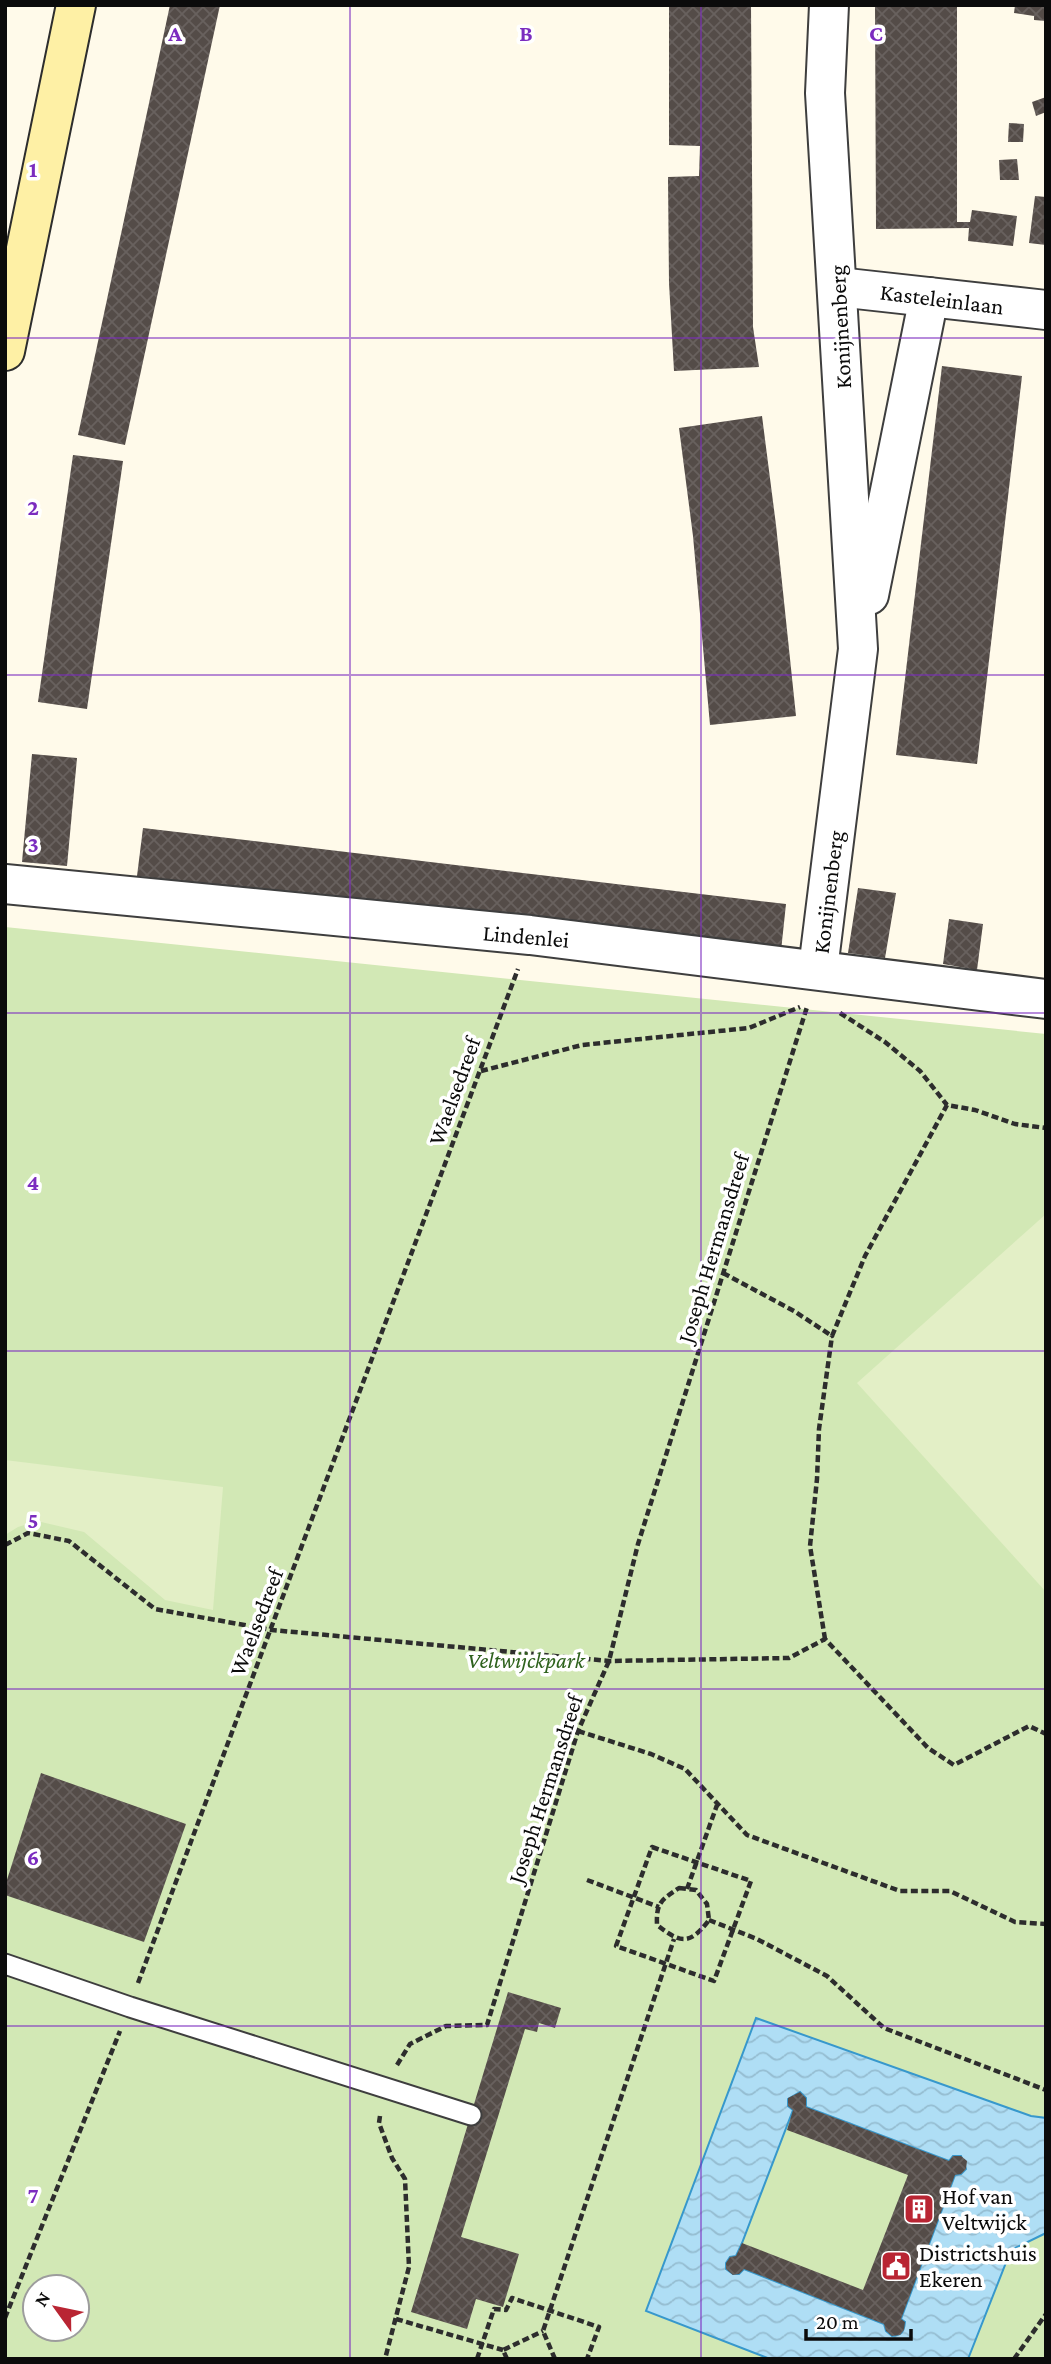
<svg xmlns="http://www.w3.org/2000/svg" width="1051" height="2364" viewBox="0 0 1051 2364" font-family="'Crimson Pro',serif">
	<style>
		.park { fill: #d2e8b5; fill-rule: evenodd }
		.pitch { fill: #e3efc6 }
		.water { fill: url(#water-waves); stroke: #3798cc; stroke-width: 2; fill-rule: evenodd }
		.building { fill: url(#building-cross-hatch) }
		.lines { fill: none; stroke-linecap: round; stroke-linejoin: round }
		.lane-casing { stroke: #3e3e3e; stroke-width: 23 }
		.street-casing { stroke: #3e3e3e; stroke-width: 42 }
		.secondary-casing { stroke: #2d2d2d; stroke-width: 42 }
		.path { stroke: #2d2d2d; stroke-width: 4.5; stroke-dasharray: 7 3.5; stroke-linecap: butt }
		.lane { stroke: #fff; stroke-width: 19 }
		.street { stroke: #fff; stroke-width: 38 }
		.secondary { stroke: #fef0a5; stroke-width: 38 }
		.grid { fill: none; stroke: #7b2cbf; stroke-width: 2; stroke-opacity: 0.55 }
		.labels { text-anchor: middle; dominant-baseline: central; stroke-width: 7; stroke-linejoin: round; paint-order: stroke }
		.street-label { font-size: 23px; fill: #0b0b0b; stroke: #fff }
		.park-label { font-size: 23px; font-style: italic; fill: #2e621d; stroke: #fff }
		.poi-label { font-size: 23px; fill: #0b0b0b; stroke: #fff; text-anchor: start }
		.grid-label { font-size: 23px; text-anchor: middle; font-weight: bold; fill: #7b2cbf; stroke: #fff; stroke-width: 7; stroke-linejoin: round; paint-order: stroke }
	</style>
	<defs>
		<pattern id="water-waves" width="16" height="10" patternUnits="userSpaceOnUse" patternTransform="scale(1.75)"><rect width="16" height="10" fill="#afdef5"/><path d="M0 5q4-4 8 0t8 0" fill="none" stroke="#95bdd1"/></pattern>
		<pattern id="building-cross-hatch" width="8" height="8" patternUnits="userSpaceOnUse" patternTransform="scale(1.75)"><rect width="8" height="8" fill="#544c48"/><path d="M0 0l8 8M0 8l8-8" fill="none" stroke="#68615e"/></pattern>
	</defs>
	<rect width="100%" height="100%" fill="#fffaea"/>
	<path class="park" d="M5 927 1046 1034V2359H5ZM35 2287H77V2329H35Z"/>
	<g class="pitch">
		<polygon points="1046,1214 1046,1592 857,1383"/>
		<polygon points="5,1460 223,1487 213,1610 165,1600 84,1532 37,1521 18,1527 5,1535"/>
	</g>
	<path class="water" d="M756 2018 1031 2116 1046 2118V2233L1011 2250 968 2359H770L646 2311ZM800 2092 806 2098V2107L949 2161 953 2156H961L966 2169 961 2174 955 2175 901 2319 905 2322C904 2332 902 2335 892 2336L886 2331 884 2324 744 2269 739 2274H733L726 2269V2263L730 2257 736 2256 742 2243 793 2110 788 2106V2099Z"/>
	<g class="building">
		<polygon points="170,5 220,5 125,445 78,435"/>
		<polygon points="669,5 751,5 753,327 759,367 674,371 669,283 668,177 699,176 700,146 669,145"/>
		<polygon points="875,5 957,5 957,222 970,222 972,210 1017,216 1013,246 968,241 969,228 876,229"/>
		<polygon points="1015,5 1046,5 1046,21 1034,20 1034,16 1014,13"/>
		<polygon points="1046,97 1046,112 1036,116 1032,102"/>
		<polygon points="1009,123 1024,124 1023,142 1008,142"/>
		<polygon points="1017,159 1019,180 1000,180 999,160"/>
		<polygon points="1035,196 1046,197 1046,245 1029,243"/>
		<polygon points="942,366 1022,376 977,764 896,755"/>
		<polygon points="762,416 776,525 796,716 710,725 693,536 679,428"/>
		<polygon points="73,455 123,461 87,709 38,702"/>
		<polygon points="32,754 77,758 67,866 22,862"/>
		<polygon points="143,828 786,904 781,951 137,876"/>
		<polygon points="858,888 896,893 885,958 848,953"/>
		<polygon points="949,919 983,924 977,970 943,964"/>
		<polygon points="41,1773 186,1824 144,1942 5,1895 5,1886"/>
		<polygon points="508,1992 561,2008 555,2028 539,2023 537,2032 525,2029 461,2237 519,2254 503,2307 476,2299 467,2329 411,2312"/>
		<polygon points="800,2092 806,2098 806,2107 949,2161 953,2156 961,2156 967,2161 966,2169 961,2174 955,2175 901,2319 905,2322 904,2330 900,2335 892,2336 886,2331 884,2324 744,2269 739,2274 733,2275 726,2269 726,2263 730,2257 736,2256 742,2243 863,2290 908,2175 787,2130 793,2110 788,2106 788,2098"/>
	</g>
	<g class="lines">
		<g class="lane-casing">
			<polyline id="lane" points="5,1964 130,2007 471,2115"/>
		</g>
		<g class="street-casing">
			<g id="street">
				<polyline points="838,287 1046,310"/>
				<polyline points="869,595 929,297"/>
				<polyline points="5,884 530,935 1046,999"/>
				<polyline points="818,969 858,649 825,93 829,5"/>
			</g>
		</g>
		<g class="secondary-casing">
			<polyline id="secondary" points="5,351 76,5"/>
		</g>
		<g class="path">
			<polyline points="840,1013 885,1042 920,1071 947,1105"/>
			<polyline points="481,1071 582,1045 749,1028 800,1007"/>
			<polyline points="723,1273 794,1311 832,1336 865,1256 947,1105 975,1110 1015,1124 1046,1128"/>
			<polyline points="5,1545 28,1533 69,1541 155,1609 272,1630 609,1661 789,1658 825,1639 928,1748 954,1765 1029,1726 1046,1734"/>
			<polyline points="825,1639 810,1546 817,1479 819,1429 832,1336"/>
			<polyline points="578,1731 651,1754 685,1769 747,1835 900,1891 950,1891 1015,1922 1046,1924"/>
			<polygon points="652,1847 751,1881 714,1981 616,1946"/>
			<polyline points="587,1880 659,1907"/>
			<path d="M679 1888 696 1890 707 1904 709 1920C690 1945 681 1944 657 1925 656 1903 661 1900 679 1888Z"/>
			<polyline points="687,1889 717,1805"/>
			<polyline points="709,1920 757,1939 827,1976 884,2028 1046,2090"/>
			<polyline points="138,1983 518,969"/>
			<polyline points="397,2065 410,2044 446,2026 487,2025 578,1731 609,1661 638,1544 807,1007"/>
			<polyline points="380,2116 379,2123 392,2158 405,2179 409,2267 385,2359"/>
			<polyline points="5,2318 120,2031"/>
			<polyline points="396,2319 503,2350"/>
			<polyline points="477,2359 494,2309 506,2310 512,2298 599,2327 587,2359"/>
			<polyline points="507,2359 503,2350 543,2331"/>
			<polyline points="555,2359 543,2331 674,1939"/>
			<polyline points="1014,2359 1046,2314"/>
		</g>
		<use href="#lane" class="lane"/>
		<use href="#street" class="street"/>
		<use href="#secondary" class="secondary"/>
	</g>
	<path class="grid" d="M350 5V2359M701 5V2359M5 338H1046M5 675H1046M5 1013H1046M5 1351H1046M5 1689H1046M5 2026H1046"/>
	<defs>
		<g id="building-square" transform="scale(1.575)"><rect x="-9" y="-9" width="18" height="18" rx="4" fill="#b92533" stroke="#fff"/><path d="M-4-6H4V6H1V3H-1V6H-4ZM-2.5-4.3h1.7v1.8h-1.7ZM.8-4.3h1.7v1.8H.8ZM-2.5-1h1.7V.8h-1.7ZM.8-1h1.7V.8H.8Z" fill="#fff"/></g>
		<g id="civic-square" transform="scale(1.575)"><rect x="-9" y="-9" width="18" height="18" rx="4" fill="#b92533" stroke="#fff"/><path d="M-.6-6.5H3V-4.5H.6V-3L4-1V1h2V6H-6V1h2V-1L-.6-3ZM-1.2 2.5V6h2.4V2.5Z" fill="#fff"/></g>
	</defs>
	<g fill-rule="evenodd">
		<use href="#building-square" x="919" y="2209"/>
		<use href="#civic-square" x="896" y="2266"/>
	</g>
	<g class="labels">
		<g class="street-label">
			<text transform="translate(942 299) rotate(7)">Kasteleinlaan</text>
			<text transform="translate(840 327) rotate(-93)">Konijnenberg</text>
			<text transform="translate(828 892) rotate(-83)">Konijnenberg</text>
			<text transform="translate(526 936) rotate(5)">Lindenlei</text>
			<text transform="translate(454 1091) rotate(-70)">Waelsedreef</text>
			<text transform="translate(713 1248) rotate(-73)">Joseph Hermansdreef</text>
			<text transform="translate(256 1622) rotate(-69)">Waelsedreef</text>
			<text transform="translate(545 1789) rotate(-72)">Joseph Hermansdreef</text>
		</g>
		<g class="park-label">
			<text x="526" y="1660">Veltwijckpark</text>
		</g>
		<g class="poi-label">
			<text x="942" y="2196">Hof van<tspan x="942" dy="26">Veltwijck</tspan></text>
			<text x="919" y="2253">Districtshuis<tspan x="919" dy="26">Ekeren</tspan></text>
		</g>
	</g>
	<g class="grid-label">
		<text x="175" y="41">A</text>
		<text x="526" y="41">B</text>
		<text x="876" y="41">C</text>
		<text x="33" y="177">1</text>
		<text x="33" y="515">2</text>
		<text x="33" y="852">3</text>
		<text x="33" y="1190">4</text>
		<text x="33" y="1528">5</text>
		<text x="33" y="1865">6</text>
		<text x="33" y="2203">7</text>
	</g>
	<rect width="1051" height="2364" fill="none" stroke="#0b0b0b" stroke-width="14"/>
	<g transform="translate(56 2308) rotate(303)"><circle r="33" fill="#ffffff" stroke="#9d9d9d" stroke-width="2"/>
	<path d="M0-5L12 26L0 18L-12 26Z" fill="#b92533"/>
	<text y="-10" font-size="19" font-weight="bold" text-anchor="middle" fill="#0b0b0b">N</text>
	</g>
	<path d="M806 2329v10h105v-10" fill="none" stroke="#0b0b0b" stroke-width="3.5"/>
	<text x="816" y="2329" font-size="21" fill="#0b0b0b" stroke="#ffffff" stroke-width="5" paint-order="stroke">20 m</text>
</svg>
